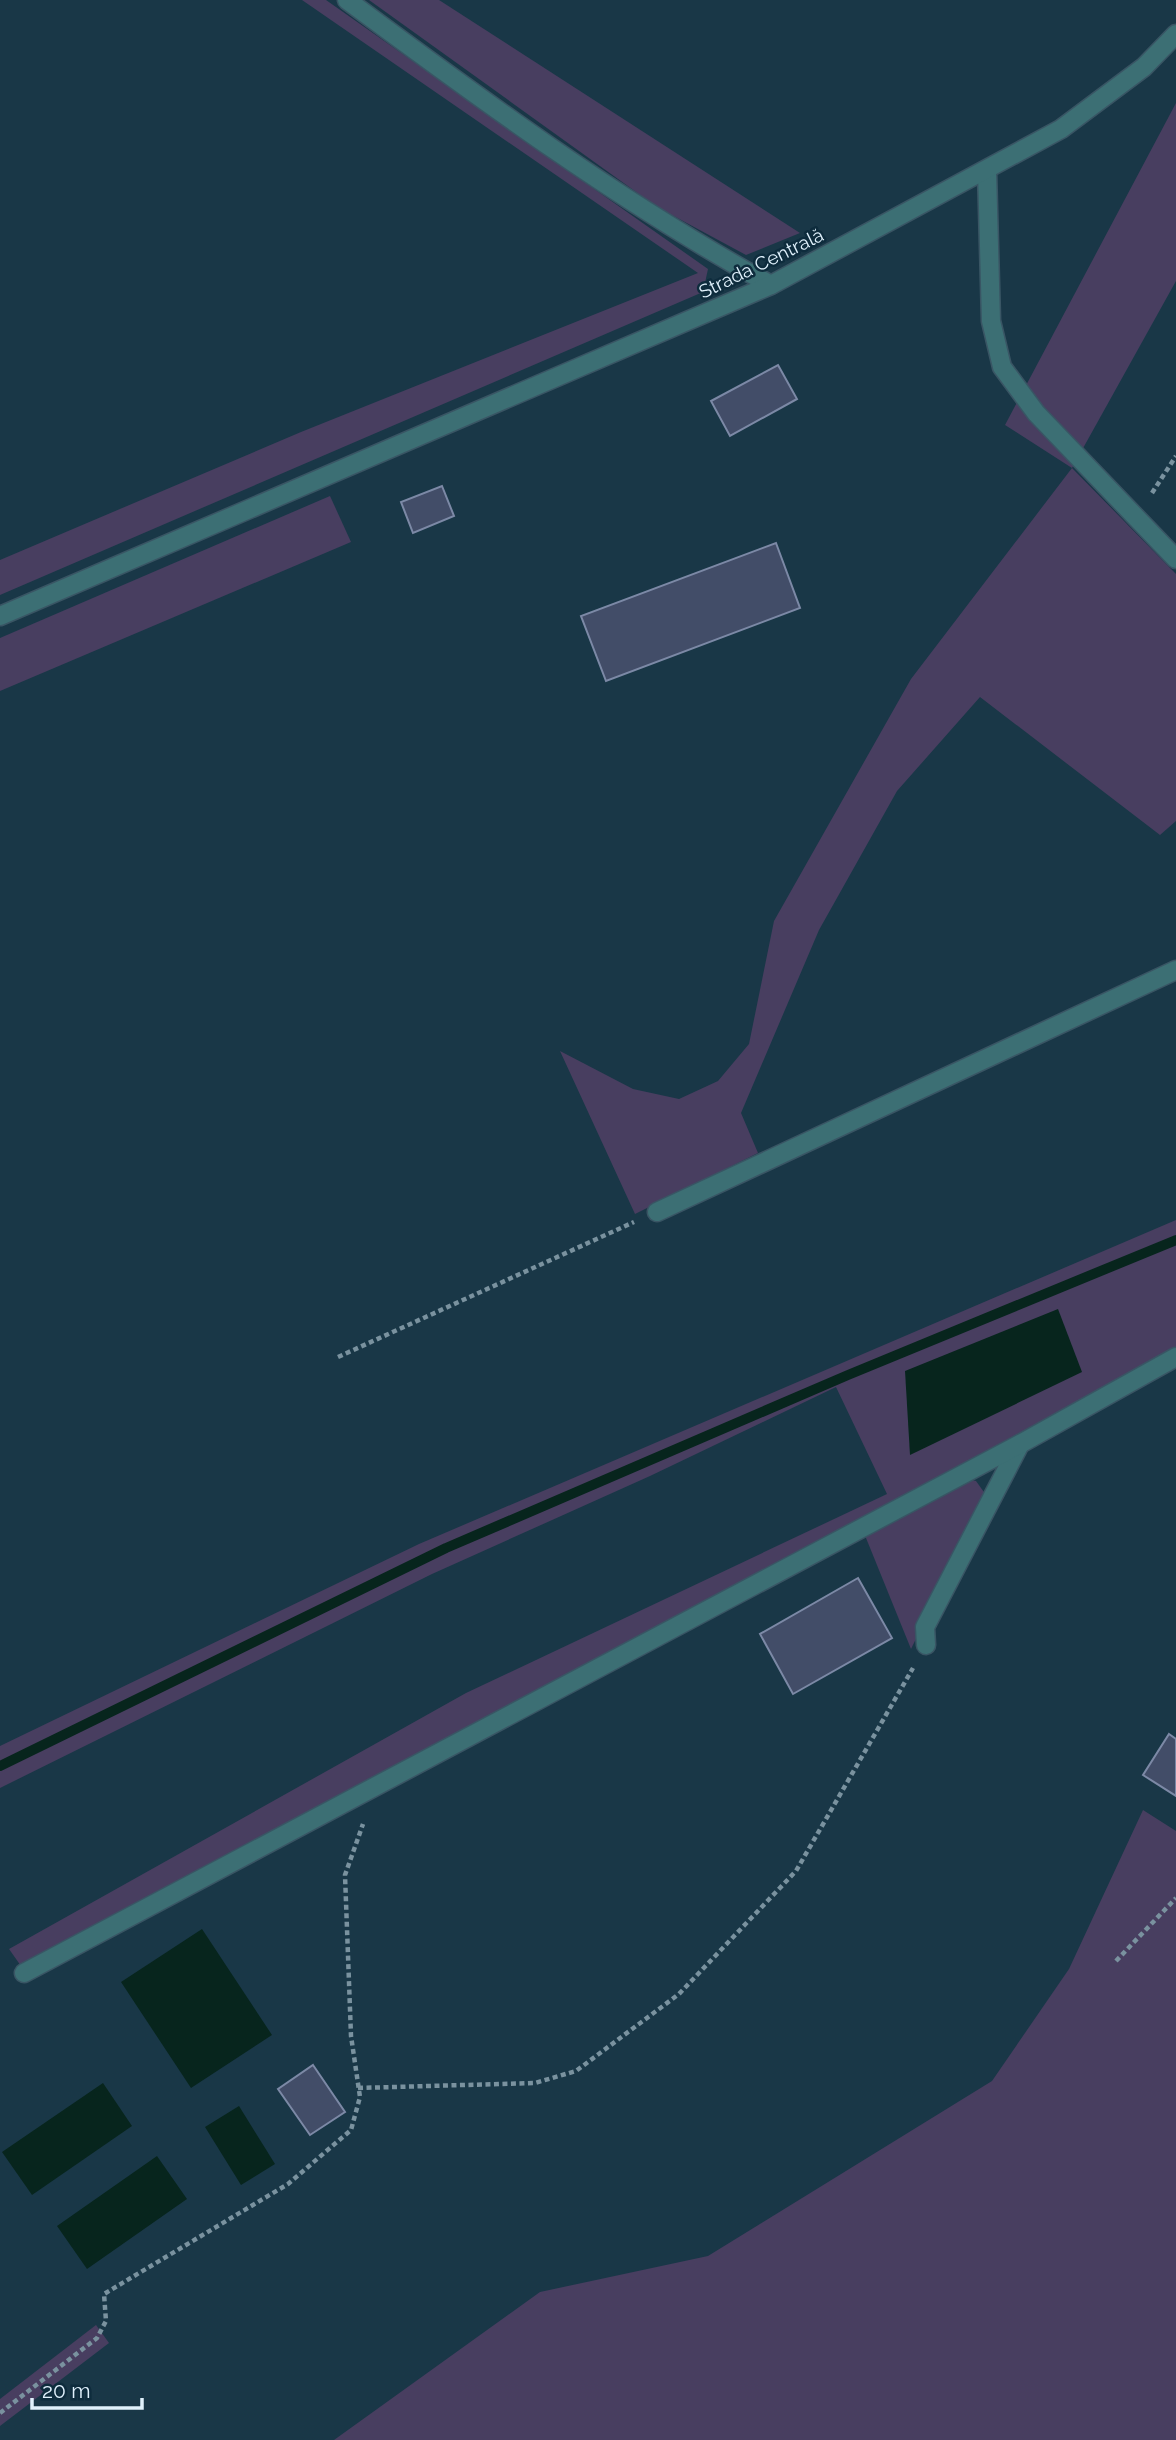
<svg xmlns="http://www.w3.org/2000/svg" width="1176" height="2440" viewBox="0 0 1176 2440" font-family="Raleway,sans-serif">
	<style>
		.green { fill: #483e60 }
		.water { fill: #07251d }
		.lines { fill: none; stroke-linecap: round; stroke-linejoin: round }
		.stream { stroke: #07251d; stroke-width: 10 }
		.building { fill: #424d68; stroke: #7c89a6; stroke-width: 2 }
		.minor-casing { stroke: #395564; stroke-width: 21 }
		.path { stroke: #7a929f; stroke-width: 4.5; stroke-dasharray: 5 3.5; stroke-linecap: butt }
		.minor { stroke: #3c6f74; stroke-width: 18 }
		.labels { text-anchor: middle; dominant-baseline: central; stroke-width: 5; stroke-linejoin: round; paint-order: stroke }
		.street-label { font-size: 19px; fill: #e0f1fc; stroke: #0e2c3d }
	</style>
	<rect width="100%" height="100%" fill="#193747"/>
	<g class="green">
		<polygon points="302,0 326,0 708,269 703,292 0,595 0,560 301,432 698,273"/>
		<polygon points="369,0 439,0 800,233 746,255 657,207"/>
		<polygon points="1176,103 1176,281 1072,468 1176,574 1176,821 1160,835 980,697 897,791 819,930 741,1113 758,1153 635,1214 560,1051 633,1089 679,1099 718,1081 749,1044 774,921 911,679 1072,468 1005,425"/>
		<polygon points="330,496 351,542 0,691 0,638"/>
		<polygon points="1176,1220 1176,1347 892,1503 21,1966 9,1949 466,1693 887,1494 836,1387 650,1476 432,1574 0,1788 0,1746 419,1544"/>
		<polygon points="968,1479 976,1481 986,1495 911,1649 864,1533"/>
		<polygon points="1143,1810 1176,1831 1176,2440 334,2440 540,2292 708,2256 992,2081 1069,1969"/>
		<polygon points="96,2325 109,2343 0,2426 0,2399"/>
	</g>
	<g class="water">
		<polygon points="1058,1309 1082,1372 910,1455 905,1371"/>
		<polygon points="202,1929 272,2035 191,2088 121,1982"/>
		<polygon points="103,2083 132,2126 32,2195 2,2152"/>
		<polygon points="239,2106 275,2164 241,2185 205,2127"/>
		<polygon points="157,2156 187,2199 87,2269 57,2226"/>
	</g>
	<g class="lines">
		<polyline class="stream" points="0,1766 446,1548 848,1375 1176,1240"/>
	</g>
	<g class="building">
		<polygon points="778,365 797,399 730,436 711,401"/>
		<polygon points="442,486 454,516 413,533 401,502"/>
		<polygon points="776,543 800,608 606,681 581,616"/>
		<polygon points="858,1578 892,1638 793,1694 760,1634"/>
		<polygon points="1169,1734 1176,1739 1176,1796 1143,1775"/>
		<polygon points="313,2065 345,2112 310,2135 278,2089"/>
	</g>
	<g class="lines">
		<g class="minor-casing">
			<g id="minor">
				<path d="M347 0C483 101 622 203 771 285"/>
				<polyline points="987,171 991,321 1002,367 1036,413 1176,559"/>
				<polyline points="0,616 771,285 1061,129 1144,67 1176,34"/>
				<polyline points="657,1212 1176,970"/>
				<polyline points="926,1645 925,1627 1020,1444"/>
				<polyline points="24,1973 1020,1444 1176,1357"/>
			</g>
		</g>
		<g class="path">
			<polyline points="1152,493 1176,456"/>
			<polyline points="338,1357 634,1222"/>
			<polyline points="1116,1961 1176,1898"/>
			<polyline points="358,2088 535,2083 576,2071 679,1994 796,1871 913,1668"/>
			<polyline points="0,2413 97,2338 106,2321 104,2294 288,2184 351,2130 360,2097 351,2036 345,1875 363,1824"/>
		</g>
		<use href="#minor" class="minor"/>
	</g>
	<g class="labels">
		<g class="street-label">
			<text transform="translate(761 263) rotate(-26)">Strada Centrală</text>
		</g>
	</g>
	<path d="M32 2398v10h110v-10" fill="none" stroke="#e0f1fc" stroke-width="3.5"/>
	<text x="42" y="2398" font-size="21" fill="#e0f1fc" stroke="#0e2c3d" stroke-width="5" paint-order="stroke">20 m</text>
</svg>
